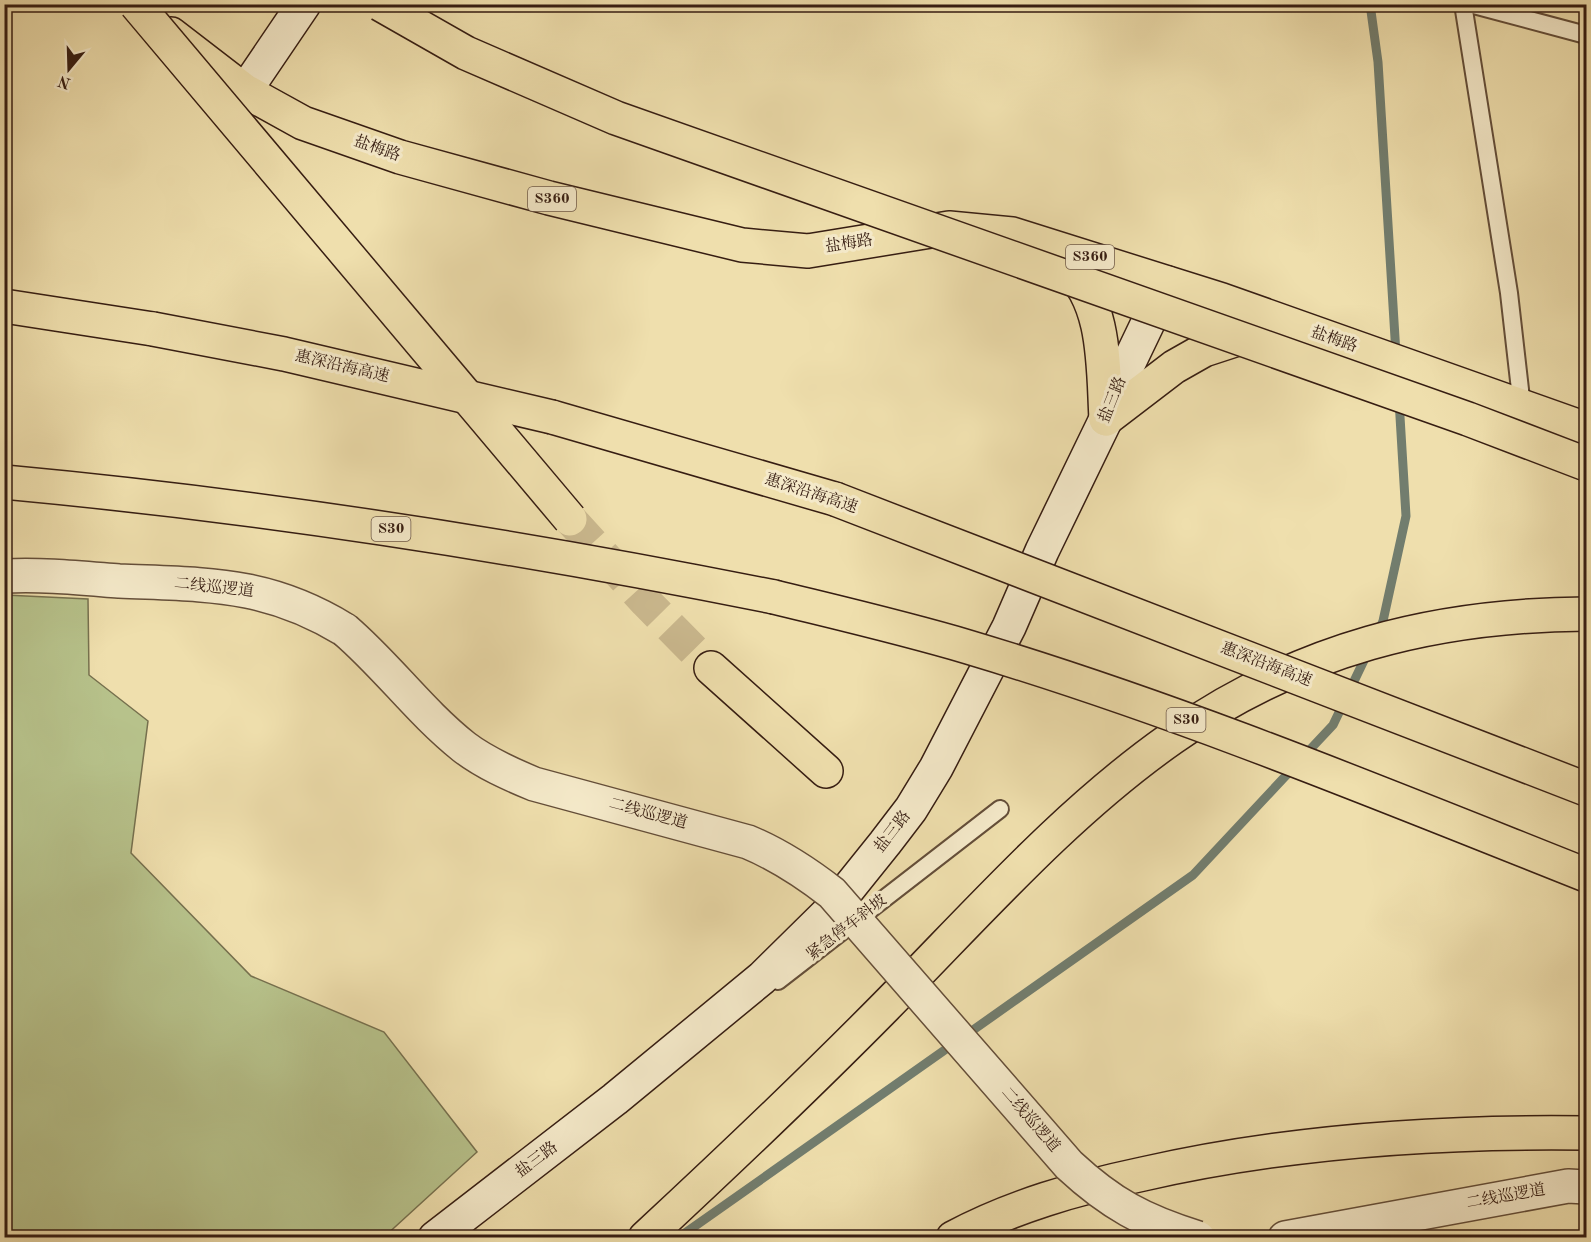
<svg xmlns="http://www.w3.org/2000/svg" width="1591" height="1242" viewBox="0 0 1591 1242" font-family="'Old Standard TT','Noto Serif SC',serif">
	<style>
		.green { fill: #b7c28b; stroke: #76704e; stroke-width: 1.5 }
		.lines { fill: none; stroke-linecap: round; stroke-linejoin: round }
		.stream { stroke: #727d6e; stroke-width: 9 }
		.highway-tunnel { stroke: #cab88e; stroke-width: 33; stroke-dasharray: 33 16; stroke-linecap: butt }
		.lane-casing { stroke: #644e39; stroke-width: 20 }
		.street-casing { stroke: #644e39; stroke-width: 36 }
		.secondary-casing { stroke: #361d12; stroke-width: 36 }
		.primary-casing { stroke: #361d12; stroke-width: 36 }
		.highway-casing { stroke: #361d12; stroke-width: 36 }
		.lane { stroke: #f5eaca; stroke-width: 16 }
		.street { stroke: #f5eaca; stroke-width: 33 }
		.secondary { stroke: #f5eaca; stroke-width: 33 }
		.primary { stroke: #efdfad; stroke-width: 33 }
		.highway { stroke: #efdfad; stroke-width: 33 }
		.street-bridge-casing { stroke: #644e39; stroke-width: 36; stroke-linecap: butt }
		.highway-bridge-casing { stroke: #361d12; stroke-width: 36; stroke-linecap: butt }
		.street-bridge { stroke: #f5eaca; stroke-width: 33 }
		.highway-bridge { stroke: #efdfad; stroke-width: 33 }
		.labels { text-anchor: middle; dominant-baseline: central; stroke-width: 6; stroke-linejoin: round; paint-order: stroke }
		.shield { fill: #f5eaca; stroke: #6f5a49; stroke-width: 1.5 }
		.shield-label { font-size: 15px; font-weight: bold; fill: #361d12 }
		.street-label { font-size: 16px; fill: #361d12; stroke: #f5eaca }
	</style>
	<rect width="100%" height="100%" fill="#efdfad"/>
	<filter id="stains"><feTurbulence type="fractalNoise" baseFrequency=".00333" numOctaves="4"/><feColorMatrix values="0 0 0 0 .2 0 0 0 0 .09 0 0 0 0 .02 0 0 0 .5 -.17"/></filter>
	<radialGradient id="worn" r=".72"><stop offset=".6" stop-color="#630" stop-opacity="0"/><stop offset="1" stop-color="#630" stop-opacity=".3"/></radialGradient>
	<polygon class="green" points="5,595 88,599 89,675 148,721 131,853 251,976 384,1032 477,1152 384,1237 5,1237"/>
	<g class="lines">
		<g class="stream">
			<polyline points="1370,4 1378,62 1396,354"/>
			<polyline points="1378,632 1383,621 1406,516 1399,400"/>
			<polyline points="1303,757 1333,725 1368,652"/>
			<polyline points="678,1238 1193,875 1294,767"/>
		</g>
		<polyline class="highway-tunnel" points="570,519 646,602 711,668"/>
		<g class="lane-casing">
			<g id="lane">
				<polyline points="1463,4 1509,293 1522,407"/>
				<polyline points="1470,4 1586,35"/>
				<polyline points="778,981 1000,809"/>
			</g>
		</g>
		<g class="street-casing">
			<g id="street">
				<path d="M4 576C43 574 81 578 119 581 207 585 267 582 345 630"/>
				<polyline points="1285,1238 1568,1186 1586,1187"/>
			</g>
		</g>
		<g class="secondary-casing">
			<g id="secondary">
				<polyline points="245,91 304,4"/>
				<polyline points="435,1238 615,1099 762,978 832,909 885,843 911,809 936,768 1009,627 1042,551 1106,419 1121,379 1167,283"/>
			</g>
		</g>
		<g class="primary-casing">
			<g id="primary">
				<polyline points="171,34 245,91 303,123 400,157 549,198 742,245 808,251 949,228 1012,234 1222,300 1586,429"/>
				<path d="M1065 266C1107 301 1103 370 1106 419"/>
				<polyline points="1106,419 1174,367 1204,350 1256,333"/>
			</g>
		</g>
		<g class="highway-casing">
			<g id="highway">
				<polyline points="4,306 153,329"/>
				<polyline points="552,417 835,499"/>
				<path d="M4 482C263 506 519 546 774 597"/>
				<polyline points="711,668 826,771"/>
				<path d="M645 1238C727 1162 808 1085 886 1006 977 914 1065 813 1172 738 1299 649 1434 615 1586 614"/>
				<path d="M953 1238C1013 1206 1077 1188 1143 1174 1288 1141 1438 1131 1586 1133"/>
			</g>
		</g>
		<use href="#lane" class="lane"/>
		<use href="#street" class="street"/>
		<use href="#secondary" class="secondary"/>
		<use href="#primary" class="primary"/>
		<use href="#highway" class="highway"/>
		<g class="street-bridge-casing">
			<path id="street-bridge" d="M345 630C387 666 420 712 464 747 485 763 510 774 534 784L748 842C779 855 805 872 832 893L1069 1165C1111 1204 1143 1221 1198 1238"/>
		</g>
		<g class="highway-bridge-casing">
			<g id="highway-bridge">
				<polyline points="136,4 570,519"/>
				<polyline points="380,4 466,53 616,118 1468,419 1586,464"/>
				<polyline points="153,329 284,354 552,417"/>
				<polyline points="835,499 1586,789"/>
				<path d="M774 597C839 613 904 628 968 647 1179 710 1382 794 1586 875"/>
			</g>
		</g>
		<use href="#street-bridge" class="street-bridge"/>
		<use href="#highway-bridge" class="highway-bridge"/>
	</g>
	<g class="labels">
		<g class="shield">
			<rect x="528" y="187" width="48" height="24" rx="4.5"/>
			<rect x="1066" y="245" width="48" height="24" rx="4.5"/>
			<rect x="371.5" y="517" width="39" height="24" rx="4.5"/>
			<rect x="1166.5" y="708" width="39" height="24" rx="4.5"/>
		</g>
		<g class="shield-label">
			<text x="552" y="199">S360</text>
			<text x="1090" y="257">S360</text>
			<text x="391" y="529">S30</text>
			<text x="1186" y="720">S30</text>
		</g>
		<g class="street-label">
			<text transform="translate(377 149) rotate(19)">盐梅路</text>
			<text transform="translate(849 244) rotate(-9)">盐梅路</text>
			<text transform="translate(1334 340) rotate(19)">盐梅路</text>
			<text transform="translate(342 367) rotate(13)">惠深沿海高速</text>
			<text transform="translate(1113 400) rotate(-68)">盐三路</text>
			<text transform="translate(811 494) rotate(18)">惠深沿海高速</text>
			<text transform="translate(214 588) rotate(6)">二线巡逻道</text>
			<text transform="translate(1266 665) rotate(21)">惠深沿海高速</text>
			<text transform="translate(648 814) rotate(15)">二线巡逻道</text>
			<text transform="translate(893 832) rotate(-52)">盐三路</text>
			<text transform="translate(847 928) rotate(-38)">紧急停车斜坡</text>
			<text transform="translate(1030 1120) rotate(49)">二线巡逻道</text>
			<text transform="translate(537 1160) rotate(-37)">盐三路</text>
			<text transform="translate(1506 1197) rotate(-10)">二线巡逻道</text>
		</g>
	</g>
	<rect width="1591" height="1242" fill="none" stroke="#efdfad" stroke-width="24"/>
	<rect x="6" y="6" width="1579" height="1230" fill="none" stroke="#361d12" stroke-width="3"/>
	<rect x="12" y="12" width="1567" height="1218" fill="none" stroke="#361d12" stroke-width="1.5"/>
	<g transform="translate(69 69) rotate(199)" stroke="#f5eaca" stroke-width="4.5" paint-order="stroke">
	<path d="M0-4.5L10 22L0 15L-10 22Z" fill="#361d12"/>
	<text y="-9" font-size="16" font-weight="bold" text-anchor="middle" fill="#361d12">N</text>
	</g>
	<rect width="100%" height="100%" filter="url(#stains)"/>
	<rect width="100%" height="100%" fill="url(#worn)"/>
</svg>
